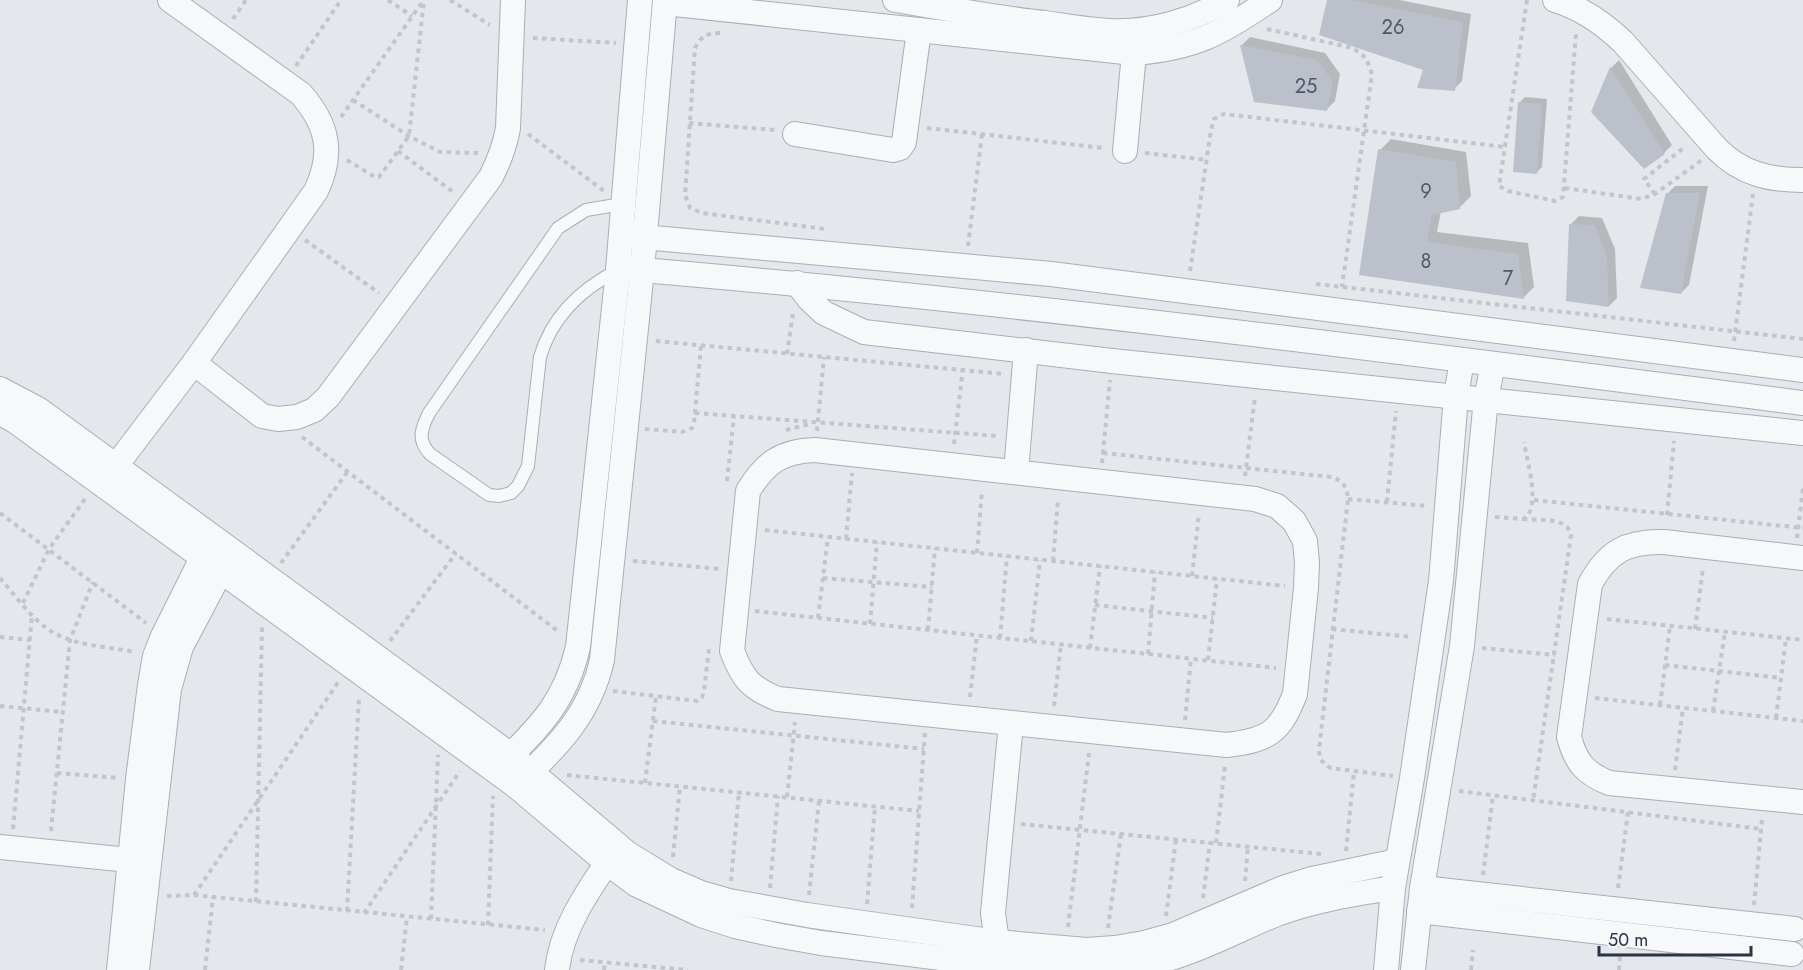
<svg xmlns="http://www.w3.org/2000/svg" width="1803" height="970" viewBox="0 0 1803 970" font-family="Jost,sans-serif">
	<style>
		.shadow { fill: #0003 }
		.building { fill: #bbc0ca }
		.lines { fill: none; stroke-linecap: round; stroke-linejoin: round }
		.service-casing { stroke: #a9aeb7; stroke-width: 14 }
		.minor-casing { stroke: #a9aeb7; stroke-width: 26 }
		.path { stroke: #c2c5cb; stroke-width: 4; stroke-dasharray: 4.5 4.5; stroke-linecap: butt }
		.service { stroke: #f7f8fa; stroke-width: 12 }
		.minor { stroke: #f7f8fa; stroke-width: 24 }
		.labels { text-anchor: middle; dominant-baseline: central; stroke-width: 5; stroke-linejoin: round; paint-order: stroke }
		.number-label { font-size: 20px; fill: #4f5766 }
	</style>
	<rect width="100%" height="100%" fill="#e4e7ec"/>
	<g class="shadow">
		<polygon points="1328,0 1399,0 1471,14 1462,81 1454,89"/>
		<polygon points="1250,37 1325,53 1340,74 1335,101 1326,110 1256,100 1242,45"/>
		<polygon points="1619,60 1672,145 1664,153 1593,112 1611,68"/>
		<polygon points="1525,97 1547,99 1542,167 1537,172 1520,102"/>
		<polygon points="1391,139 1466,152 1471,196 1460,207 1441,211 1437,232 1528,243 1534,287 1524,297 1361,273 1380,150"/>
		<polygon points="1675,186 1708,186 1689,285 1681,293 1667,194"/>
		<polygon points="1579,216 1602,218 1615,249 1617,298 1609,306 1571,224"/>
	</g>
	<g class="building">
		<polygon points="1327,0 1351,0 1463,22 1455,91 1417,88 1423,70 1319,35"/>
		<polygon points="1240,45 1317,60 1333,82 1327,111 1254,102"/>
		<polygon points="1610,67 1665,154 1644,169 1591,112"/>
		<polygon points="1518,102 1542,104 1537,174 1513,172"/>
		<polygon points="1378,149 1456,162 1460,209 1432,215 1427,242 1518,254 1524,299 1359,275"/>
		<polygon points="1666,193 1700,193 1681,294 1640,288"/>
		<polygon points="1569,224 1595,225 1607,257 1609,307 1566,301"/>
	</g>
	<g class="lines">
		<g class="service-casing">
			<path id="service" d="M618 270C581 289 552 316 540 357L528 466 518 486 511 493 499 496 489 495 430 454C417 440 421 429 429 413L558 228 586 210 622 204"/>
		</g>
		<g class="minor-casing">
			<g id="minor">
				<path d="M895 0C945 8 995 18 1045 23 1066 26 1088 30 1109 31 1150 33 1192 21 1227 0"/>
				<path d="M1555 0C1582 8 1603 23 1623 42L1717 149C1742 174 1769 180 1803 180"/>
				<path d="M665 3 1134 53C1195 48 1220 34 1270 0"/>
				<polyline points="795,134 893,150 900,148 904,142 919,30"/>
				<polyline points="1125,151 1134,53"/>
				<polyline points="621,235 1051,274 1803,370"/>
				<path d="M618 270H642C1030 303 1416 354 1803 403"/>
				<polyline points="797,283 809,299 824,313 864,332 1112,361 1803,433"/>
				<path d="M194 363 262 416 278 419 297 417 314 410 328 397 491 177C499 161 505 146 508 128L513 0"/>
				<polyline points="0,389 38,409 511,755 627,853 671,880 701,893 729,901 807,915 997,942 1086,950 1115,948 1144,943 1173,935 1283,888 1312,879 1397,861"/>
				<polyline points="0,413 15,421 516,786 607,863 637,885 701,915 735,926 776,935 821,943 996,965 1074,970"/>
				<path d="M815 450 1255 499 1277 506 1294 521 1305 541 1307 563 1306 588 1295 694C1280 733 1268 740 1227 745L778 699C750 688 743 679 732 651L748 491C765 463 781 451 815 450Z"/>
				<path d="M115 467 194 363 316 191C334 153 328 125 301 94L170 0"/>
				<polyline points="1016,472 1026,350"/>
				<path d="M1803 558 1664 542C1627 541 1608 551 1590 584L1569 737C1576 763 1585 773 1609 783L1803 802"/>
				<path d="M500 766C539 727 565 703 578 647L618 270 640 0"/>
				<path d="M520 782C558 746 590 714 602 660L642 270 665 0"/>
				<polyline points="0,847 129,860"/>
				<polyline points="1422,888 1795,929"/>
				<polyline points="1419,911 1792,954"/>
				<polyline points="996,956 997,942 993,913 1011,723"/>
				<polyline points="119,970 138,779 150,685 155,656 163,636 202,558"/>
				<polyline points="137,970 169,689 181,647 221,571"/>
				<path d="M557 970C561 931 585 895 607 863"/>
				<path d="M1086 970C1118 969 1150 966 1180 955 1214 944 1244 927 1277 914 1315 900 1353 894 1393 888"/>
				<polyline points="1386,970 1393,888 1412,778 1441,581 1456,396 1462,360"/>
				<polyline points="1413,970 1422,888 1462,646 1486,399 1493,364"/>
			</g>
		</g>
		<g class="path">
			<polyline points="388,0 412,16"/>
			<polyline points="450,0 490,25"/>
			<polyline points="1527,0 1499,186 1508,191 1555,201 1563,197 1576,33"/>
			<polyline points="233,19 246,0"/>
			<polyline points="1267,29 1353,48 1366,58 1372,74 1342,287"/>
			<path d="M720 33C707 33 701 36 695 48L685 195 690 208 702 213 825 229"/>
			<polyline points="533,38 616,43"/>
			<polyline points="296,66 341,0"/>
			<polyline points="353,100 409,136 440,152 479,153"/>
			<polyline points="341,117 423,1"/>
			<polyline points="689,123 775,130"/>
			<polyline points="927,128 1104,148"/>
			<polyline points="528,134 604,191"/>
			<polyline points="398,151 453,192"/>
			<polyline points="1145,153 1207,160"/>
			<polyline points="347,160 375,177 379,177 409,136 424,0"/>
			<polyline points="1565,188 1641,199 1655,194 1702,160"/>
			<polyline points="1655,194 1644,179 1686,146"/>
			<polyline points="305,240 379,293"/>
			<polyline points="968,246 982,134"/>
			<polyline points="1190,271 1211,130 1214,119 1224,114 1505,147"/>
			<polyline points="1316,284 1803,339"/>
			<polyline points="656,341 1004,374"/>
			<polyline points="1734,341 1753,194"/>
			<polyline points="787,354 793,313"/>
			<polyline points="695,413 997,436"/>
			<polyline points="645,429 682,432 692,428 694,423 701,346"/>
			<polyline points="786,430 810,424"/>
			<polyline points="817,431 824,357"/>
			<polyline points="302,437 559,632"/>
			<polyline points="954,444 963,368"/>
			<path d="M1103 453 1331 477C1342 480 1347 486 1348 499L1319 750C1320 760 1322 763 1331 768L1393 776"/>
			<polyline points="1102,463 1110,380"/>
			<polyline points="1245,476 1255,397"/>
			<polyline points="727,481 734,416"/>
			<polyline points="1348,499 1428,506"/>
			<polyline points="1534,500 1803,528"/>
			<polyline points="1387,502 1396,411"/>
			<polyline points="0,513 146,623"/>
			<polyline points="1667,515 1674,441"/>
			<path d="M1495 517 1523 519C1542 509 1527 461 1524 442"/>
			<path d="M1523 519C1539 521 1567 516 1571 535L1533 801"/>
			<polyline points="765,530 1285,586"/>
			<polyline points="1797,538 1803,488"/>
			<polyline points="846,539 852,473"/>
			<polyline points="977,553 982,491"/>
			<polyline points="633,561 721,569"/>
			<polyline points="1053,561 1058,499"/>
			<polyline points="281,563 348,471"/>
			<polyline points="1192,576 1199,514"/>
			<path d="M0 578C14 594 28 614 45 627 69 646 105 646 135 652"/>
			<polyline points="823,578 932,587"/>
			<polyline points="23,603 49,549 85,499"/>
			<polyline points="1095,605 1213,618"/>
			<polyline points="755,611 1276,668"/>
			<polyline points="818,618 828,537"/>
			<polyline points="1607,619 1803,640"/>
			<polyline points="870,624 877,542"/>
			<polyline points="1332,629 1412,637"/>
			<polyline points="1695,629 1703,568"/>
			<polyline points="928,630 935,548"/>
			<polyline points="0,637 30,640"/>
			<polyline points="1000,638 1007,556"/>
			<polyline points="390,641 456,553"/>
			<polyline points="1031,641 1040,560"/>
			<polyline points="1090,648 1100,566"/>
			<polyline points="1482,648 1555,655"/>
			<polyline points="1148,654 1155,572"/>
			<polyline points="1208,660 1217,579"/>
			<polyline points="1665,665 1781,678"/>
			<polyline points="613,691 697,701 702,697 704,691 709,649"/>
			<polyline points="970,697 977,635"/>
			<polyline points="1595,698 1803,721"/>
			<polyline points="1660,705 1670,626"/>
			<polyline points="0,706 62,712"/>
			<polyline points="1054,706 1061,644"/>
			<polyline points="1713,711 1725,632"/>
			<polyline points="1776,718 1786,638"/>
			<polyline points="1185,720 1191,658"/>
			<polyline points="653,721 924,749"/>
			<polyline points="1675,770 1683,708"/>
			<polyline points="57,773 119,778"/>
			<polyline points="567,775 919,811"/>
			<polyline points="645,783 656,696"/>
			<polyline points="1459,791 1761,829"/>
			<polyline points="787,797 795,722"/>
			<polyline points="1021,824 1321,854"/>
			<polyline points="13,829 32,615"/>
			<polyline points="51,831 70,640 93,582"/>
			<polyline points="1216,843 1225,766"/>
			<polyline points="1346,851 1354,771"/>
			<polyline points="673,857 680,786"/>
			<polyline points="1483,875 1493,795"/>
			<polyline points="731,881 739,792"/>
			<polyline points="1245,881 1248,846"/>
			<polyline points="770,888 778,796"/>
			<polyline points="1618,888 1628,812"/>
			<polyline points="194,895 339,681"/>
			<polyline points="809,895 819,801"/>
			<polyline points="167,896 194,895 545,930"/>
			<polyline points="1203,898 1210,842"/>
			<polyline points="256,902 262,627"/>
			<polyline points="867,904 875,806"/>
			<polyline points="1754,905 1762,819"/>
			<polyline points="912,908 925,733"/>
			<polyline points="347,911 359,698"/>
			<polyline points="364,913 460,771"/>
			<polyline points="1166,916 1176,839"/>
			<polyline points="431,919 438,755"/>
			<polyline points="488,925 493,796"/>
			<polyline points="1068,927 1089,753"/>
			<polyline points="1108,928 1121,834"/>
			<polyline points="580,960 688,970"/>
			<polyline points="205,970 213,897"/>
			<polyline points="401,970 407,917"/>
			<polyline points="604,970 605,962"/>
			<polyline points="1471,970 1473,950"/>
			<polyline points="1619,970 1620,956"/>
		</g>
		<use href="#service" class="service"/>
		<use href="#minor" class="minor"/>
	</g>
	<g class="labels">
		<g class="number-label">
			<text x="1393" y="27">26</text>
			<text x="1306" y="86">25</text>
			<text x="1426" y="191">9</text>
			<text x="1426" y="261">8</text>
			<text x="1508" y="278">7</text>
		</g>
	</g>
	<path d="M1599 946v9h152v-9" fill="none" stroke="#2b3445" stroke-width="3"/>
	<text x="1608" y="946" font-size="18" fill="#2b3445" stroke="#f4f6f9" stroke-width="4.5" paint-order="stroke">50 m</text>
</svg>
